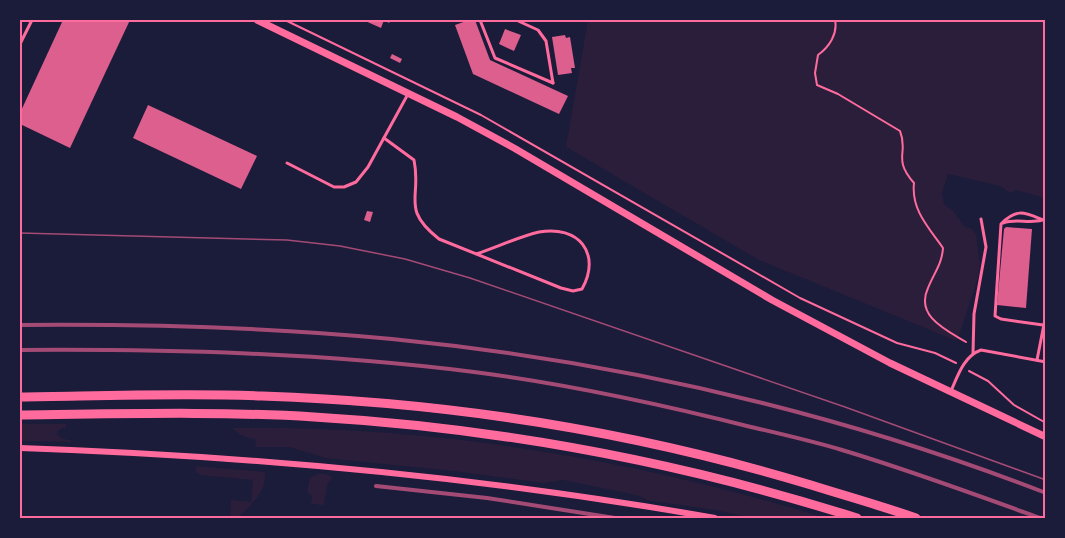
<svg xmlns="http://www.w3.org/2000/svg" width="1065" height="538" viewBox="0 0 1065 538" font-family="Overpass,sans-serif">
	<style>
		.green { fill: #2a1e3b }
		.building { fill: #dd5f8e }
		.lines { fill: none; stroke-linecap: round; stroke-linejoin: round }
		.path { stroke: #ff6b9d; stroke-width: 2 }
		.service { stroke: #ff6b9d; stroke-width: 3 }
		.minor { stroke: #ff6b9d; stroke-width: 6 }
		.tertiary { stroke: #ff6b9d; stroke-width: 7 }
		.trunk { stroke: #ff6b9d; stroke-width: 9 }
		.tram { stroke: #a44b75; stroke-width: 1.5 }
		.rail { stroke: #a44b75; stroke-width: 4 }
		.neatline { fill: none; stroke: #ff6b9d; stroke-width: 2 }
	</style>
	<rect width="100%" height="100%" fill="#1b1b3a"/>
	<g class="green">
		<polygon points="588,20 1045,20 1045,198 1016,190 1010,193 1000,186 948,174 942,193 944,204 953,211 965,227 971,228 976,234 980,264 978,278 957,341 759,260 566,147"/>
		<polygon points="20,424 66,424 66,427 57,431 57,434 63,439 71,440 71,442 20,441"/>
		<path d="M232 428C433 425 633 459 826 518H752L715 510 646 500 642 497 627 493 563 480 544 483 453 471 325 458 290 447H255L256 440 241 435Z"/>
		<path d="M196 466 265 472C267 492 250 506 237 518H230L231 500 251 502 253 480 200 475 196 472Z"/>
		<polygon points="317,474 325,474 333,477 327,485 324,505 311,504 312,496 307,492 310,478"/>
	</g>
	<g class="building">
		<polygon points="63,20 130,20 70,148 20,124 20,113"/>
		<polygon points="363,20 391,20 389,23 384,20 381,28"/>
		<polygon points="469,20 475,20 490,60 568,96 559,114 473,74 455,25"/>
		<polygon points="505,29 521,35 514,51 499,44"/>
		<polygon points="565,35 566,38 570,37 575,68 571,68 572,73 558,75 552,37"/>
		<polygon points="392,54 402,59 400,63 390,58"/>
		<polygon points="148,105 257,156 241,189 133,138"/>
		<polygon points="367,211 373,212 370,222 364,220"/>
		<polygon points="1006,227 1032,229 1026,308 997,305 1004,229"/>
	</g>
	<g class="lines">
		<g class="path">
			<polyline points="285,20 481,115 800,298 897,343 935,353 956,363"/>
			<path d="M835 20C838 34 829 47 818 55L815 73 817 85 838 94 900 131C909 153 892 158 914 183 911 210 929 228 943 248 942 264 934 273 928 288 915 316 946 330 966 342"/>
			<polyline points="969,371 988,381 1014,405 1046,423"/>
		</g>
		<g class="service">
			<polyline points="480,20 495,58 553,83"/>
			<polyline points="516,20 538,30 546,41 553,83"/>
			<polyline points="20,44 32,20"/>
			<path d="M384 138 414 160C422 198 400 208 439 239L561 288 573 291 582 289C602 253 578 225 539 232 518 237 497 247 476 254"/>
			<polyline points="287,163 334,187 344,187 356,182 368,167 408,94"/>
			<path d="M1003 223C1016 218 1029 224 1042 220"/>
			<path d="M1043 325 1001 319 995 316 1001 224C1018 207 1025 213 1046 221"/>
			<polyline points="973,353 974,314 986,247 981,219"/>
			<polyline points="1037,360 1046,314"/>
			<path d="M951 391C958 375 964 356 981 350L1046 362"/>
		</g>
		<path class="minor" d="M20 448C254 456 484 477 715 518"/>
		<polyline class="tertiary" points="257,20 457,117 514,148 772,300 890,363 1046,437"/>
		<g class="trunk">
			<path d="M20 397C100 396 181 393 262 396 448 402 633 431 811 485 846 496 882 506 916 518"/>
			<path d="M20 415C118 414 216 411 314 417 499 428 681 462 857 518"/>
		</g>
		<polyline class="tram" points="20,233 287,240 340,246 405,259 470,278 845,407 1046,480"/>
		<g class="rail">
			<path d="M20 325C144 324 269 327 392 339 614 361 837 412 1046 493"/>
			<path d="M20 350C171 349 323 353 474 372 567 384 660 404 751 427 781 434 812 441 842 450 909 470 974 494 1040 518"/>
			<polyline points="376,486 487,498 615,518"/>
		</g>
	</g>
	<rect width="1065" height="538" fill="none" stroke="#1b1b3a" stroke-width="42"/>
	<rect x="21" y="21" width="1023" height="496" class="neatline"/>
</svg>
